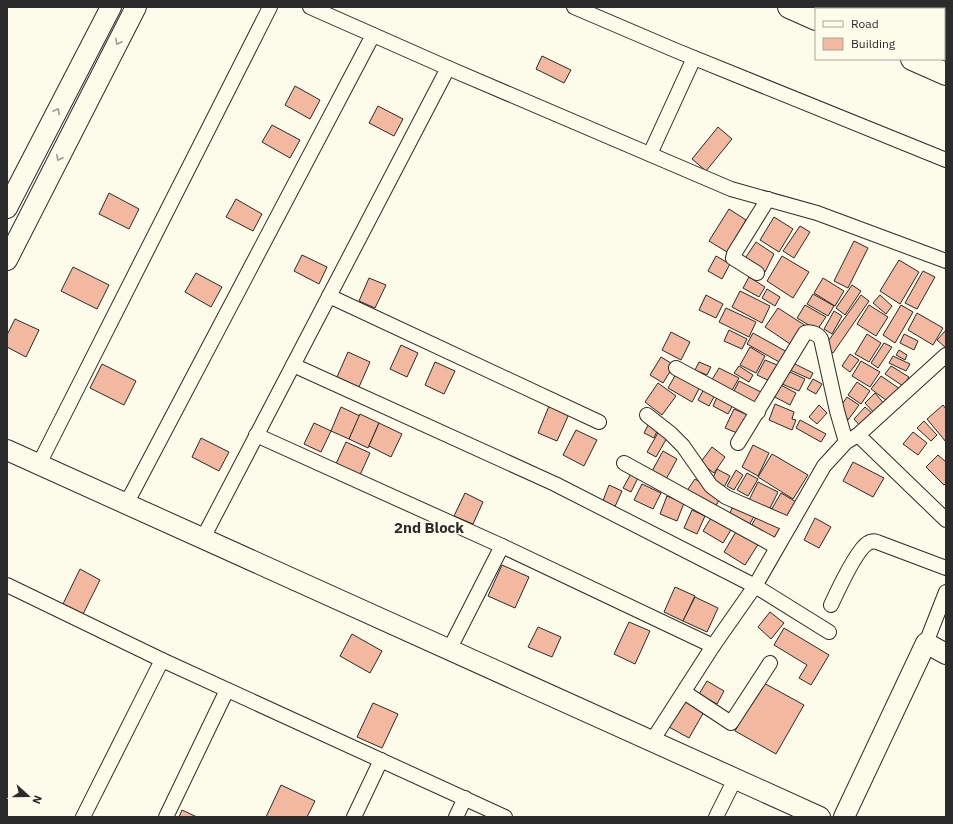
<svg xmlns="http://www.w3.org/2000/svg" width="953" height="824" viewBox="0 0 953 824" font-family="'IBM Plex Sans',sans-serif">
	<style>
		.building { fill: #f2b8a0; stroke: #2b2b2b }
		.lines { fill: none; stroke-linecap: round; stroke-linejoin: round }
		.street-casing { stroke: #2b2b2b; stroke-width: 16 }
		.secondary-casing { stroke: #2b2b2b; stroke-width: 22 }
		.highway-casing { stroke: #2b2b2b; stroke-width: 24 }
		.street { stroke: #fdfbea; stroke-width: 14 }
		.secondary { stroke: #fdfbea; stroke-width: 20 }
		.highway { stroke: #fdfbea; stroke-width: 22 }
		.oneway { stroke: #9e9d94 }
		.labels { text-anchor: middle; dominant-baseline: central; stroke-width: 3; stroke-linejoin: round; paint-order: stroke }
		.neighbourhood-label { font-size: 15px; font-weight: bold; fill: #2b2b2b; stroke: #fdfbea }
	</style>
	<rect width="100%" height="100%" fill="#fdfbea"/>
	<g class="building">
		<polygon points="542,56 571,70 564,83 536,69"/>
		<polygon points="295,86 320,100 310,119 285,105"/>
		<polygon points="378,106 403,119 394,136 369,123"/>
		<polygon points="272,125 300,140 290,158 262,142"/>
		<polygon points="718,127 732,139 706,171 692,159"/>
		<polygon points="109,193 139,209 129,229 99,214"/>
		<polygon points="236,199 262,214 253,231 226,217"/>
		<polygon points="729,209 746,220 727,252 709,241"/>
		<polygon points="774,217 793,229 779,252 760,240"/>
		<polygon points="800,226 810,232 794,258 783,251"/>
		<polygon points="854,241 868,248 848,288 834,281"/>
		<polygon points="756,242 774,254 765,272 744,260"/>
		<polygon points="302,255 327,267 319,284 294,271"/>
		<polygon points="716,256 730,264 722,279 708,271"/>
		<polygon points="782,256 809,272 793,298 767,281"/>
		<polygon points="899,260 919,272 900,304 880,291"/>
		<polygon points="73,267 109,285 97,309 61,291"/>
		<polygon points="923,271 935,277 917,309 905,303"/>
		<polygon points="196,273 222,287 211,307 185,292"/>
		<polygon points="749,277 765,287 759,297 743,288"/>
		<polygon points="369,278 386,285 375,308 359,301"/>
		<polygon points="823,278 844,291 835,306 814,293"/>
		<polygon points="852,285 861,291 845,315 836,308"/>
		<polygon points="767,289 780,297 775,306 762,298"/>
		<polygon points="740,291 770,306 762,323 732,307"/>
		<polygon points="813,294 834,306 828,316 807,304"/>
		<polygon points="706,295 723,304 716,318 699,310"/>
		<polygon points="861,295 869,301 833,353 824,347"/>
		<polygon points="880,295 892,306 886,314 873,303"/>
		<polygon points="805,305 826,317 817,330 797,318"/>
		<polygon points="869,305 888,317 876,336 857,324"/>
		<polygon points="901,305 913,312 895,343 883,335"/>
		<polygon points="726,308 756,322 749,337 719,322"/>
		<polygon points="778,308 806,326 793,346 765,327"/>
		<polygon points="834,311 842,316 832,334 824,329"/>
		<polygon points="917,313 943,328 933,345 908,330"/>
		<polygon points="15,319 39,330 26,357 7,347 7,335"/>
		<polygon points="729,330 747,339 742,349 724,341"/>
		<polygon points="946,330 946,348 937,340"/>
		<polygon points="671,332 690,342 681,360 662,350"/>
		<polygon points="753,333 787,352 781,363 747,344"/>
		<polygon points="867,334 881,343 869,362 855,354"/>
		<polygon points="904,334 918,341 914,350 900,343"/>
		<polygon points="884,343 892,347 878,368 871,363"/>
		<polygon points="401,345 418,353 407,377 390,369"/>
		<polygon points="750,347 765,356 756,373 740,365"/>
		<polygon points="899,350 907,355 905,360 896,355"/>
		<polygon points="348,352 370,362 359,387 337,377"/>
		<polygon points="850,354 859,360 850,372 842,366"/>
		<polygon points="893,356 910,364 906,371 889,363"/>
		<polygon points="661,357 674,365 663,383 650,375"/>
		<polygon points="765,360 782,367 774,383 757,375"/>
		<polygon points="861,361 880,372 870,387 852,376"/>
		<polygon points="435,362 455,371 444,394 425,385"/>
		<polygon points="699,362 711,367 707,375 695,370"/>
		<polygon points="793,363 813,373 810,379 790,370"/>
		<polygon points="102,364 136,381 124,405 90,388"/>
		<polygon points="739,366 753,375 749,382 734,373"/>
		<polygon points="891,366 909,377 903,386 885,374"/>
		<polygon points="719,368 739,378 730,394 710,383"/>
		<polygon points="788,371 805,379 799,391 782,384"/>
		<polygon points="676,374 700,387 692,402 668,388"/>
		<polygon points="881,376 900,389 890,403 871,389"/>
		<polygon points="813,379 822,384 816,394 807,389"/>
		<polygon points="739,381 765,394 758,408 732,395"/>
		<polygon points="857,382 870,391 861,404 848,395"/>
		<polygon points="658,383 676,396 662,415 645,402"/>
		<polygon points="777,383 796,393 790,405 771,395"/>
		<polygon points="704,389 715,395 709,406 698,400"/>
		<polygon points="875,393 886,406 876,415 865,403"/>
		<polygon points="717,397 733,405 728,414 713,406"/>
		<polygon points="847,397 859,405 848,420 840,407"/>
		<polygon points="775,404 794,412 792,419 796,420 792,430 769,420"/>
		<polygon points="819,405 827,413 817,424 809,417"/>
		<polygon points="943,405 946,409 946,442 927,419"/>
		<polygon points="549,406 569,414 557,441 538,433"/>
		<polygon points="341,407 360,416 349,439 331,431"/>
		<polygon points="865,407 873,414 861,427 854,419"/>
		<polygon points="734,409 750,416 742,435 725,428"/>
		<polygon points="360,414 379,423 368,448 349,439"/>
		<polygon points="800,420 826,434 821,442 796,428"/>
		<polygon points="924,421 937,435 931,441 917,428"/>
		<polygon points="314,423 331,431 321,452 304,444"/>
		<polygon points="379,423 402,434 391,457 369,446"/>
		<polygon points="648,425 658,429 654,438 644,433"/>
		<polygon points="576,430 597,440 584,466 563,455"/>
		<polygon points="659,431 668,436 656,457 647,452"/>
		<polygon points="913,432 927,443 918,455 903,444"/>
		<polygon points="201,438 229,452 219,471 192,457"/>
		<polygon points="346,442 370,453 360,475 336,464"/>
		<polygon points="753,445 769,453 758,476 742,467"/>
		<polygon points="712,447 725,457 714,473 700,463"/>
		<polygon points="663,451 677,459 665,481 651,473"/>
		<polygon points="772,454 808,475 793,499 758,477"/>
		<polygon points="938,455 946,462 946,483 944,485 926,467"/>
		<polygon points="853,462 884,478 873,497 843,481"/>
		<polygon points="717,469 730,476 723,489 711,482"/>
		<polygon points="633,470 640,474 631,492 623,488"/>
		<polygon points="736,470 743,475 734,490 727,486"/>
		<polygon points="747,473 758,479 748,496 737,490"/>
		<polygon points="695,479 722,495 714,509 686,492"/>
		<polygon points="758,482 778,492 768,512 748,502"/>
		<polygon points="642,484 661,493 653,509 634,500"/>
		<polygon points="609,485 622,491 613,511 601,506"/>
		<polygon points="465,493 483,502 473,524 454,516"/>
		<polygon points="781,493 798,503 787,521 770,512"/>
		<polygon points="667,496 684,503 677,521 660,514"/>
		<polygon points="735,502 756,513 748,527 728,517"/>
		<polygon points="692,510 705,516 697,534 684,528"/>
		<polygon points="759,512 786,528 776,545 749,530"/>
		<polygon points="714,513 734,525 723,543 703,531"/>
		<polygon points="815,518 831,527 819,548 804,540"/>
		<polygon points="737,530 759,543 745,565 724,552"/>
		<polygon points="502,565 529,577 515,608 488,596"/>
		<polygon points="80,569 100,580 83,614 63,604"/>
		<polygon points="675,587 695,596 683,621 664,612"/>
		<polygon points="695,597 718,608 707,632 683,621"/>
		<polygon points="770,612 784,623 771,639 758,627"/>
		<polygon points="629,622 650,631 635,664 614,654"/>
		<polygon points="538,627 561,637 552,657 528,647"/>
		<polygon points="784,628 829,655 811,685 799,678 807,665 774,645"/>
		<polygon points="352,634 382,651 370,673 340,656"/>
		<polygon points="707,681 724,691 717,704 699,694"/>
		<polygon points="762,682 804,705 776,754 735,731"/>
		<polygon points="685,699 705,710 689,738 669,727"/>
		<polygon points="373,703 398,714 382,748 357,737"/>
		<polygon points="281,785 315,801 307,817 266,817"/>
		<polygon points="182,810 197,817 179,817"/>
	</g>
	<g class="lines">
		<g class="street-casing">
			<g id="street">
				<polyline points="310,7 448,68 731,189 817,213 946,261"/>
				<polyline points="574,7 677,51 946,160"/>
				<polyline points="650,154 694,58"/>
				<polyline points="757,273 733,258 734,254 768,199"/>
				<polyline points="329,296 599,422"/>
				<polyline points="293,365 555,484 755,586 829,632"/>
				<polyline points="676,368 758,412"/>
				<polyline points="647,415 670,433 683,446 711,486 726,497 790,525"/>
				<polyline points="256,435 502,546 713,646"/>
				<polyline points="858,435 946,520"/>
				<path d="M738 443 805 333C811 331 818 334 821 339L837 411 846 442"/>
				<polyline points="624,463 777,547"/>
				<polyline points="39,464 270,7"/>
				<polyline points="125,503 132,493 373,35"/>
				<polyline points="203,538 448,68"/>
				<polyline points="7,585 162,660 505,817"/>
				<path d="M831 605C837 592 857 549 868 543 871 541 874 541 877 542L946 568"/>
				<polyline points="926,643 946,592"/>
				<polyline points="449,650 502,546"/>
				<polyline points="684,692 731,723 770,663"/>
				<polyline points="652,741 713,646 755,586 824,466 846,442 858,435 946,355"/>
				<polyline points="83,817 162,660"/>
				<polyline points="166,817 227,690"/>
				<polyline points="354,817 381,760"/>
				<polyline points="456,817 465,798"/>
				<polyline points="716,817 735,779"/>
			</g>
		</g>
		<g class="secondary-casing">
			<g id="secondary">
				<polyline points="7,208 111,7"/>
				<polyline points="7,260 136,7"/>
				<polyline points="7,450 820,817"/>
				<polyline points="844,817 926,643 946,654"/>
			</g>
		</g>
		<g class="highway-casing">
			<g id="highway">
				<polyline points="789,7 816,19"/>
				<polyline points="901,7 905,9"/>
				<polyline points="944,25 946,26"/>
				<polyline points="912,59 946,74"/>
			</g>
		</g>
		<use href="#street" class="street"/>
		<use href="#secondary" class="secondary"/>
		<use href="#highway" class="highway"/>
	</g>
	<defs><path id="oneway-chevron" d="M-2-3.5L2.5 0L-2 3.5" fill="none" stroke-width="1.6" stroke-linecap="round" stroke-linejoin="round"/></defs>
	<g class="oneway">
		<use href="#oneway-chevron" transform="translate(118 42) rotate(117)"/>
		<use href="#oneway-chevron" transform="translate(57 111) rotate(-63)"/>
		<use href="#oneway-chevron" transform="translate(59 158) rotate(117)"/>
	</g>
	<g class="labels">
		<g class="neighbourhood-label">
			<text x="429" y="527">2nd Block</text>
		</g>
	</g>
	<rect width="953" height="824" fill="none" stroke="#2b2b2b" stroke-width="16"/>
	<rect x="815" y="8" width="130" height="52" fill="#fdfbea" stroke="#a9a89e"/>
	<rect x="823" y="21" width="20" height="6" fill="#fdfbea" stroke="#a9a89e"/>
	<text x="851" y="28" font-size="12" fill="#2b2b2b">Road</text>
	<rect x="823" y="38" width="20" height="12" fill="#f2b8a0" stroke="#a9a89e"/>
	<text x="851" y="48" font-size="12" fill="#2b2b2b">Building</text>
	<g transform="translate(28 796) rotate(111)" stroke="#fdfbea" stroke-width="3" paint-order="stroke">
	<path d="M0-3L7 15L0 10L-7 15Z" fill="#2b2b2b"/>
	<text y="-6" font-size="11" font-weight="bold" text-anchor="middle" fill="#2b2b2b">N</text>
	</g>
</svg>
